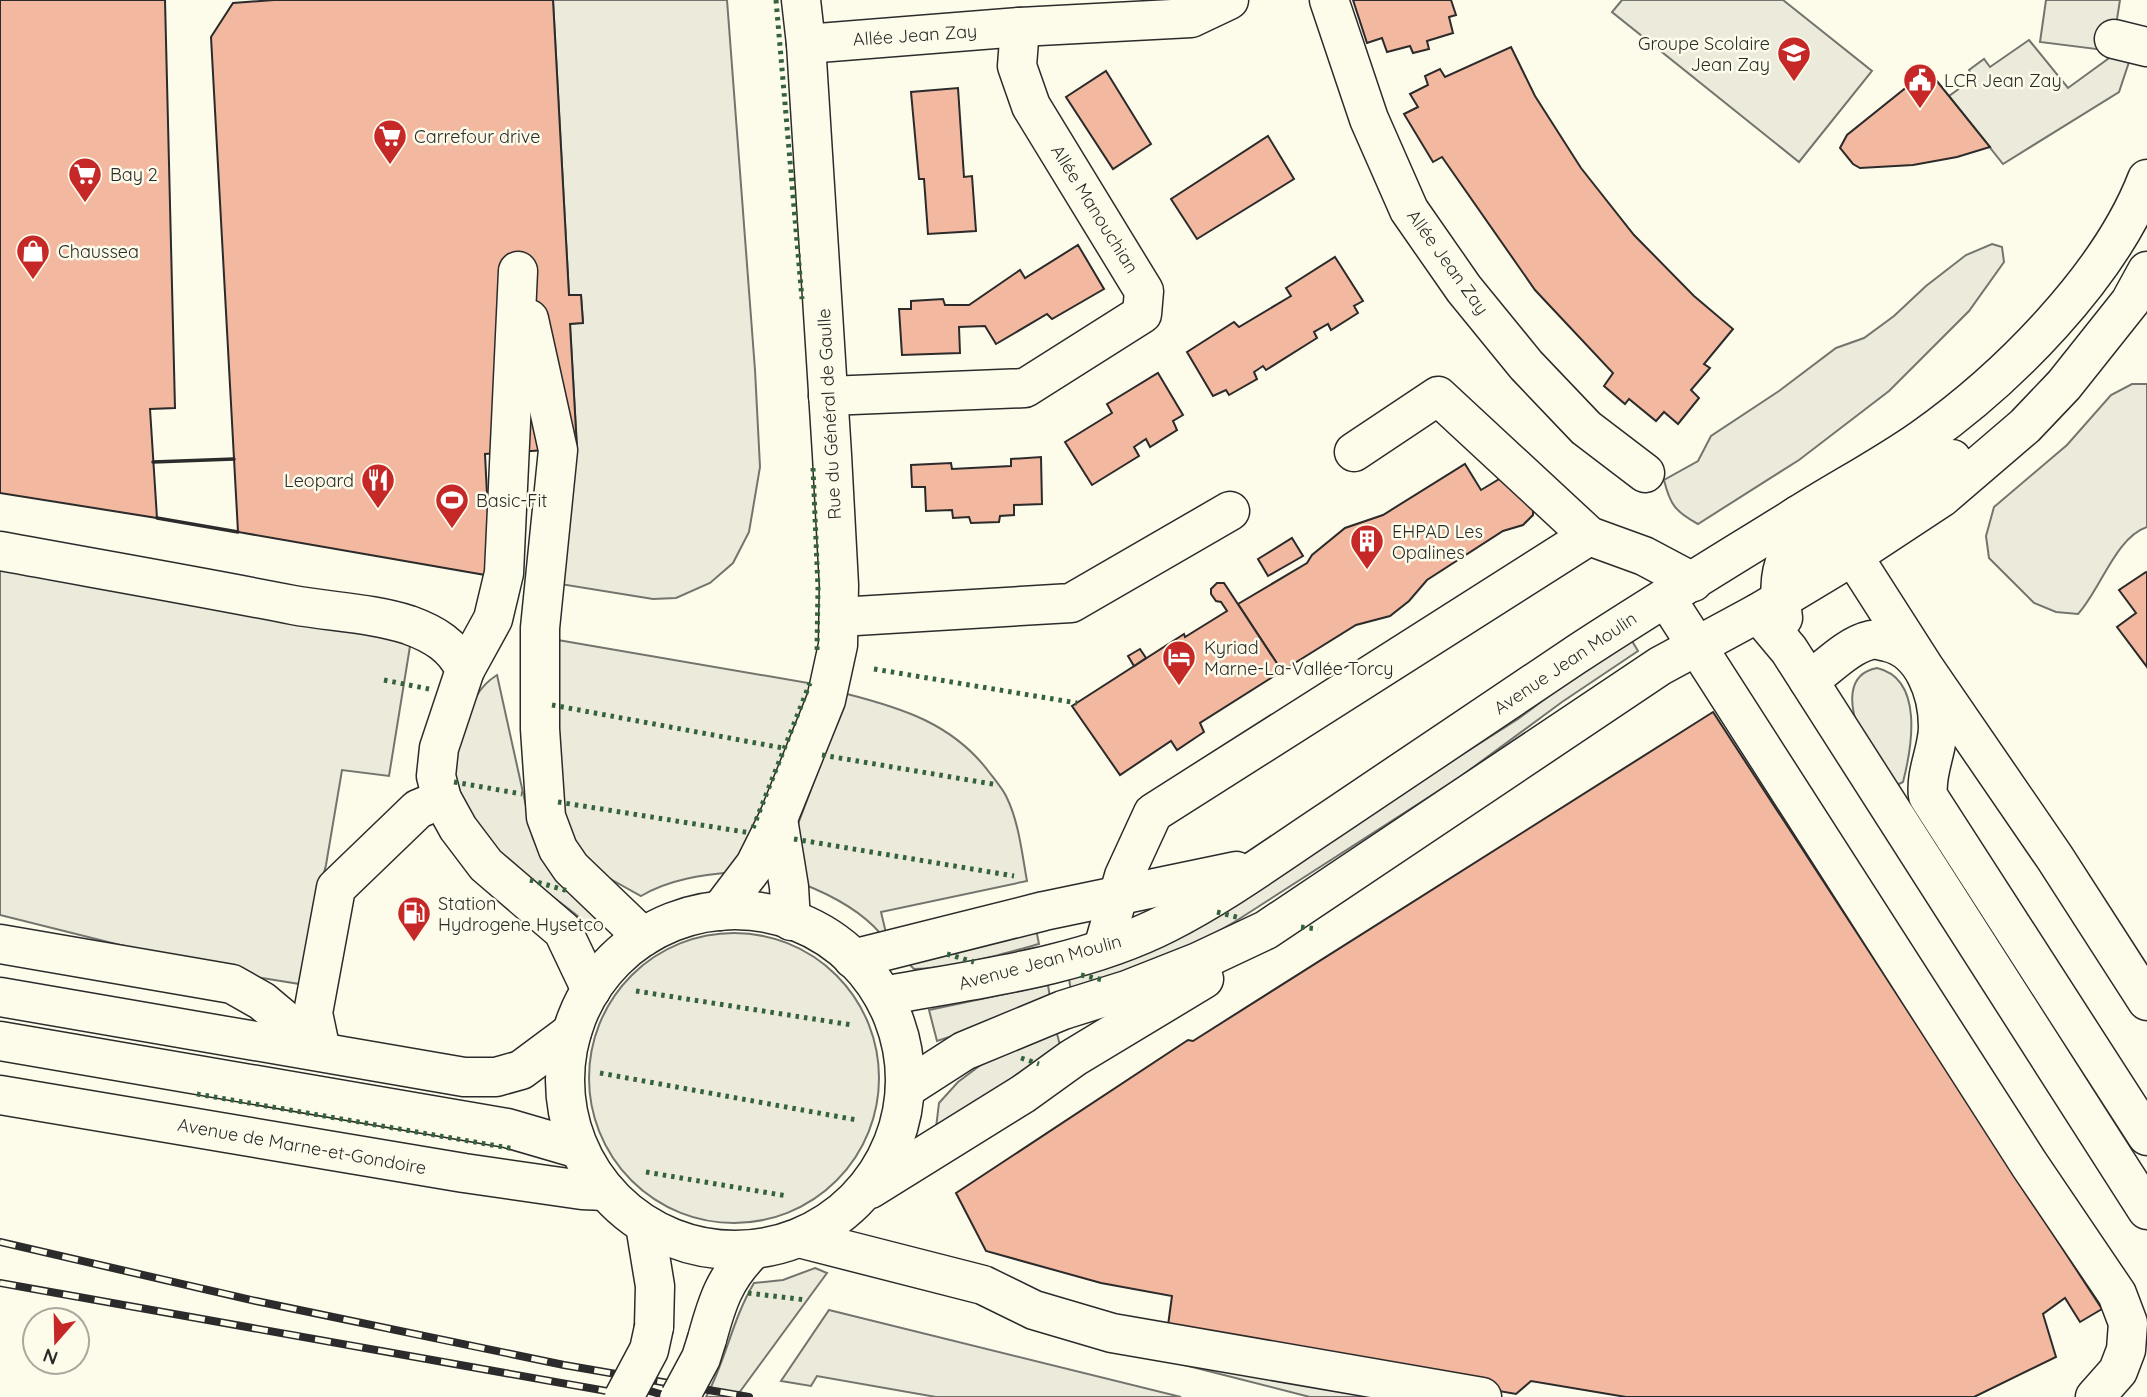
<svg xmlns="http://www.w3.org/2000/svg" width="2147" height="1397" viewBox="0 0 2147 1397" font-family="Quicksand,sans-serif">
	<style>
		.green { fill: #ecebdb; stroke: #74746e; stroke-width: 2 }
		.parking { fill: #eceadb; stroke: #74746e; stroke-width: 2 }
		.building { fill: #f2b8a0; stroke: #2b2b2b; stroke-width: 2 }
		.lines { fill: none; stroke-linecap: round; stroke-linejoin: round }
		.minor-casing { stroke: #2b2b2b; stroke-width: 41 }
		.minor { stroke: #fdfbea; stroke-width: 38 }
		.rail-casing { stroke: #2b2b2b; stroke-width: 8 }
		.rail { stroke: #fdfbea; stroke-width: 5; stroke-dasharray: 16; stroke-linecap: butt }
		.minor-bridge-casing { stroke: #2b2b2b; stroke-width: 41; stroke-linecap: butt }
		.minor-bridge { stroke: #fdfbea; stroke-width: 38 }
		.hedge { stroke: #34623c; stroke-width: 5; stroke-dasharray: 3.5 5; stroke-linecap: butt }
		.wall { stroke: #2b2b2b; stroke-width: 3.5 }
		.labels { text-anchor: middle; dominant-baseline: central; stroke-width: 5; stroke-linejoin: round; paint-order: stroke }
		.street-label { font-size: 18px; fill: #2b2b2b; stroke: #fdfbea }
		.poi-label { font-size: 18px; fill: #2b2b2b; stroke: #fdfbea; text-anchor: start }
	</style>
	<rect width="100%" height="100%" fill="#fdfbea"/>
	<g class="green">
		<polygon points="553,0 727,0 755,370 760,467 749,532 733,563 710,583 676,598 653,599 554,583 571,501 577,448 570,324 583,322 581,295 569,295"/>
		<polygon points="1622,0 1783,0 1872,71 1799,162 1612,12"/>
		<path d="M1992 244 2002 247 2004 262 1969 311 1889 391 1799 460 1698 524C1676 512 1670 505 1664 480L1698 461 1711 436 1779 391 1836 348 1864 338 1894 316 1926 286 1966 255Z"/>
		<path d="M2132 384H2147V527C2115 538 2101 589 2078 614L2056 612 2034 603 1989 558 1986 536 1994 507 2067 445 2111 395Z"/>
		<path d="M552 639 814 684 768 799 734 872C702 875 670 879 641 896L605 876 579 851 559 812Z"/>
		<polygon points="1632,641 1638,651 1562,702 1460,777 1236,921 1188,949 1072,997 1069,979 1444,766 1518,719 1561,687"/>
		<path d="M1877 668C1924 679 1912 747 1903 782L1895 786C1884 769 1866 750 1859 731 1850 707 1845 674 1877 668Z"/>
		<path d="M497 675 533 838 539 851 608 915 591 931 580 918C532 879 461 839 453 770 452 758 461 741 464 729 471 706 476 688 497 675Z"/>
		<path d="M847 694C902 708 953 724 989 772 995 780 1003 789 1007 798 1019 823 1022 854 1027 881L881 912 886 933H880C860 910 831 895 803 884L795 832Z"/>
		<path d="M1035 924 1039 944C998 955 957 968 914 969L897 952Z"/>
		<circle cx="734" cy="1078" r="145"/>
		<polygon points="1048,985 1051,1004 937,1041 929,1010"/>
		<polygon points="1055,1026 1062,1053 936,1128 939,1103 958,1082 998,1052"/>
		<path d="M815 1268 827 1273 736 1397H706C726 1360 732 1320 754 1283L783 1280Z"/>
		<polygon points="829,1310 1181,1397 936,1397 817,1376 811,1386 781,1381"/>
		<polygon points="1149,1356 1423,1397 1310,1397"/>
	</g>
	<g class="parking">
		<polygon points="2046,0 2120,0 2112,51 2040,42"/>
		<polygon points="2029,40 2068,88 2112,56 2131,56 2119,92 2003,164 1949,96 1974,78 1969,70 1984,59 1990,67"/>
		<polygon points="0,565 411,640 389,776 342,770 326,865 314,910 306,985 236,974 0,915"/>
	</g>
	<g class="building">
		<polygon points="0,0 165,0 175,408 150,409 157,518 0,493"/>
		<polygon points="274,0 553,0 569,295 581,295 583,323 570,324 577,448 485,454 491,576 238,532 211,37 233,3"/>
		<polygon points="1353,0 1451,0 1456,15 1449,17 1453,33 1427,41 1429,49 1413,53 1410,46 1387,52 1382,38 1367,43"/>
		<polygon points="1511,47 1535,96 1581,168 1634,235 1694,296 1733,329 1704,364 1710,368 1691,390 1699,398 1678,424 1664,412 1656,421 1629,399 1625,404 1604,386 1613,373 1535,290 1442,157 1433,162 1404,114 1418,107 1410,94 1428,85 1425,76 1440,69 1445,77"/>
		<polygon points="1928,70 1990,147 1957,157 1913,165 1860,168 1853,164 1840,148 1847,135"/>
		<polygon points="1106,71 1151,144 1113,169 1066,97"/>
		<polygon points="958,88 964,177 972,176 976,231 928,234 924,179 919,179 911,92"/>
		<polygon points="1268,136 1294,179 1197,239 1171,199"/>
		<polygon points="1078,245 1104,289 1052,319 1047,314 996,344 985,326 959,327 960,353 902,355 899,309 911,309 911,301 943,299 945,305 969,305 1020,270 1025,278"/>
		<polygon points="1335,257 1363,301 1354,306 1358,313 1331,330 1328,324 1314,332 1317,338 1266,370 1263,366 1254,372 1257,379 1229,395 1226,390 1213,396 1187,352 1234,322 1239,327 1291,296 1286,288"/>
		<polygon points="1158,373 1183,415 1173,421 1177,430 1150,447 1146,439 1134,447 1139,456 1092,485 1065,442 1112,413 1107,404"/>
		<polygon points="1041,457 1042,504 1014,505 1014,515 1000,516 999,522 971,523 969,517 953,518 952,510 926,511 925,487 912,487 911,465 951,463 952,469 1011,466 1011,459"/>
		<polygon points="1465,464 1481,490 1501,478 1533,509 1533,515 1523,525 1503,531 1427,580 1409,601 1390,616 1356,625 1282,671 1238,604 1307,563 1312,555 1345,528 1383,515"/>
		<polygon points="1292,538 1303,556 1268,576 1258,559"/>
		<polygon points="2146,572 2147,573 2147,667 2117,627 2136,613 2119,590"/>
		<polygon points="1217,583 1224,583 1282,671 1200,723 1204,732 1177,750 1171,741 1120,775 1072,706 1184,634 1185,637 1227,611 1221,602 1216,601 1211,594 1211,589"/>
		<polygon points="1140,649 1146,658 1134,666 1128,656"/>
		<polygon points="1713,712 2102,1309 2080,1322 2065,1298 2043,1314 2056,1357 1974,1397 1626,1397 1531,1381 1516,1394 1167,1333 1172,1296 1101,1283 986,1251 956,1193 1188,1040 1193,1041"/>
	</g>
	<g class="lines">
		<g class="minor-casing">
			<g id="minor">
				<polyline points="1329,0 1369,119 1409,210 1464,289 1526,365 1586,428 1645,473"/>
				<polyline points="2114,39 2147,47"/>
				<polyline points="806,44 1020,27 1191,18 1229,0"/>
				<polyline points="518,271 504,573 493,619 465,670 439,748 436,776 442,799 458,828 486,865 563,931 591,990"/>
				<polyline points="529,319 558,450 540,628 540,729 546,817 558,849 571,868 643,937"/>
				<polyline points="828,396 1025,388 1142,314 1144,291 1031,106 1017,66 1020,27"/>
				<polyline points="1354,452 1438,396 1589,536 1644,556 1693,582"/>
				<polyline points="1798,515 1853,556 1924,667 2055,858 2147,1001"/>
				<path d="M0 551C98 569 196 586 293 605 331 612 372 613 409 625 434 634 454 646 465 670"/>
				<polyline points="1666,598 2029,1164 2117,1294 2128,1323 2126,1350 2118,1371 2095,1397"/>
				<polyline points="1758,613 1789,650 2147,1210"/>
				<polyline points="839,617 1071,603 1230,511"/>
				<path d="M1783 618C1780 597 1778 577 1787 557L1952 459"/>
				<path d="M1809 681C1827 668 1848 645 1871 640 1876 639 1882 641 1887 642 1923 650 1938 693 1938 727 1938 750 1925 772 1928 796L2147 1136"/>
				<polyline points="778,819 789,887 791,921"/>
				<circle cx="735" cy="1080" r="170"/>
				<polyline points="720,911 755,865 778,819 826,700 838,645 839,585 832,455 806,44 801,0"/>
				<polyline points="0,944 232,984 262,1001 319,1049"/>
				<polyline points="1103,948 1124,876 1153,813 1589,536"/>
				<polyline points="853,959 1044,911 1236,871"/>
				<path d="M883 996C976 979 1081 967 1167 923 1224 894 1277 855 1330 820 1411 765 1493 711 1574 656 1647 608 1723 562 1797 516 1838 490 1882 467 1922 439 2007 379 2109 277 2147 179"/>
				<polyline points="0,997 464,1077 496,1077 521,1070 572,1032"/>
				<polyline points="0,1041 507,1128 579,1149"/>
				<polyline points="321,1051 313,1013 336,888 418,809 442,799"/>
				<polyline points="905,1089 964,1051 1063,1010 1127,990 1198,962 1266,930 1660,666 1758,613 1853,556 1941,498 2025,426 2064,385 2130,302 2147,271"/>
				<polyline points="0,1095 464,1173 582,1190 606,1191"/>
				<polyline points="870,1189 1023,1094 1073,1058 1204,979"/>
				<polyline points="645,1225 655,1286 654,1327"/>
				<polyline points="799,1238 983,1285 1034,1310 1112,1333 1482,1397"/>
				<path d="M707 1339C717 1302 725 1277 753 1250"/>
			</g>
		</g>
		<use href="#minor" class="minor"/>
		<g class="rail-casing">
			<g id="rail">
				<polyline points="0,1242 256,1301 564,1365 749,1397"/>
				<polyline points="0,1283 640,1397"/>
				<polyline points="630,1385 670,1397"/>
			</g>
		</g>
		<use href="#rail" class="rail"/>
		<g class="minor-bridge-casing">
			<g id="minor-bridge">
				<polyline points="624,1397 649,1350 654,1327"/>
				<polyline points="680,1397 701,1358 707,1339"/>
			</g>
		</g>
		<use href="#minor-bridge" class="minor-bridge"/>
		<g class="hedge">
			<polyline points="776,0 802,299"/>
			<polyline points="813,468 818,588 817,651"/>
			<polyline points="874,669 1077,703"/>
			<polyline points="384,680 429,689"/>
			<polyline points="552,705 783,748"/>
			<polyline points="822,755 998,785"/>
			<polyline points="454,782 522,794"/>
			<polyline points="558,802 751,833"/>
			<polyline points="753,828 810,683"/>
			<polyline points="794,839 1014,876"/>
			<polyline points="530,880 568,891"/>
			<polyline points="1217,912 1240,918"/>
			<polyline points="1301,927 1318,929"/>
			<polyline points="947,954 974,962"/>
			<polyline points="1081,975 1103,980"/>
			<polyline points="636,991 852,1025"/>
			<polyline points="1021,1058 1039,1064"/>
			<polyline points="600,1073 857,1120"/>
			<polyline points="197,1094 515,1149"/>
			<polyline points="646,1172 787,1196"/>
			<polyline points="748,1293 806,1300"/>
		</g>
		<g class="wall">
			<polyline points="153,462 234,459"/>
			<polyline points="157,518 238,532"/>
		</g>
	</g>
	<defs>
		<g id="school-pin" transform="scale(1.75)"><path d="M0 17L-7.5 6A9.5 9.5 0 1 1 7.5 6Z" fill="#c62828" stroke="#fdfbea"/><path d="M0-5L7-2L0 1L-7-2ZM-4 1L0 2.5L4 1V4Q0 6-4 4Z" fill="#fff"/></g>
		<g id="civic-pin" transform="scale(1.75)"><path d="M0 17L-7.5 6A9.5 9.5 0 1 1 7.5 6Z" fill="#c62828" stroke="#fdfbea"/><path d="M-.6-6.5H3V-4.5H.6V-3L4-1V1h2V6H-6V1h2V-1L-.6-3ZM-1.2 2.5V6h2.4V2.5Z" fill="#fff"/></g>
		<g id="supermarket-pin" transform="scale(1.75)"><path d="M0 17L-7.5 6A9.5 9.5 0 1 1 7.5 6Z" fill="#c62828" stroke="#fdfbea"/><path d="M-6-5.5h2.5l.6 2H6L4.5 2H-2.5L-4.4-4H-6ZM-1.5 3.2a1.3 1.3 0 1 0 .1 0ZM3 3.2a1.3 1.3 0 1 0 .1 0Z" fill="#fff"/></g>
		<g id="shop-pin" transform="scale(1.75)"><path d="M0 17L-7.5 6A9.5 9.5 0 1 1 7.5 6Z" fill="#c62828" stroke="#fdfbea"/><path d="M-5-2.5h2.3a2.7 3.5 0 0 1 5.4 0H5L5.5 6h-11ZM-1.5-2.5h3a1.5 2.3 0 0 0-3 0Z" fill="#fff"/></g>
		<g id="restaurant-pin" transform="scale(1.75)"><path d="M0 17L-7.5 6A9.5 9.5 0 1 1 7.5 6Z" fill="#c62828" stroke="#fdfbea"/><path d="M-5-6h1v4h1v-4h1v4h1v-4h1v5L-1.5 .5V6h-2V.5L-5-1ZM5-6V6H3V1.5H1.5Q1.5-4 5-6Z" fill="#fff"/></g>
		<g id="stadium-pin" transform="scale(1.75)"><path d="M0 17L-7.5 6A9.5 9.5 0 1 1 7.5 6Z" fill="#c62828" stroke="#fdfbea"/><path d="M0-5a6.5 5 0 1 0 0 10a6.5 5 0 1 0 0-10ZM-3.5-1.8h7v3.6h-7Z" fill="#fff"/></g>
		<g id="building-pin" transform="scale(1.75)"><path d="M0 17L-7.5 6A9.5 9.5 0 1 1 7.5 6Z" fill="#c62828" stroke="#fdfbea"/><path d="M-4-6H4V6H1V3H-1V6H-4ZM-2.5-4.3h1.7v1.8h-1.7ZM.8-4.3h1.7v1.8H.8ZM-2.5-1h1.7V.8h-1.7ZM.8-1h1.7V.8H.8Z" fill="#fff"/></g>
		<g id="hotel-pin" transform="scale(1.75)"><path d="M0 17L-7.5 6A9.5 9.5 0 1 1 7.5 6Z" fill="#c62828" stroke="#fdfbea"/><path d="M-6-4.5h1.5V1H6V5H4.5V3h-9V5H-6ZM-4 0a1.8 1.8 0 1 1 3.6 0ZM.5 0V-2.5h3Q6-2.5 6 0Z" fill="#fff"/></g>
		<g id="fuel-pin" transform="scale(1.75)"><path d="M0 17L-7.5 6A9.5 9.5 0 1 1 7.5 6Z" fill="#c62828" stroke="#fdfbea"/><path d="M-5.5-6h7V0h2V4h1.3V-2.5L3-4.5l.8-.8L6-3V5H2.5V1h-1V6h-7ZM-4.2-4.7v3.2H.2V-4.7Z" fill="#fff"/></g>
	</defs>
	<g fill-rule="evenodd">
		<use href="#school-pin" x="1794" y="53"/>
		<use href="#civic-pin" x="1920" y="80"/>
		<use href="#supermarket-pin" x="390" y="136"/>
		<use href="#supermarket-pin" x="85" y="174"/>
		<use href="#shop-pin" x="33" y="251"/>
		<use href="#restaurant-pin" x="378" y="480"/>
		<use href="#stadium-pin" x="452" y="500"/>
		<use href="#building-pin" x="1367" y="541"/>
		<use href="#hotel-pin" x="1179" y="657"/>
		<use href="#fuel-pin" x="414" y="913"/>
	</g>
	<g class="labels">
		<g class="street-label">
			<text transform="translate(915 35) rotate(-4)">Allée Jean Zay</text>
			<text transform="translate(1095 209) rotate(58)">Allée Manouchian</text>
			<text transform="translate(1448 262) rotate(54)">Allée Jean Zay</text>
			<text transform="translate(829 414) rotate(-93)">Rue du Général de Gaulle</text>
			<text transform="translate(1565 663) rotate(-34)">Avenue Jean Moulin</text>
			<text transform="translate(1040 962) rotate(-15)">Avenue Jean Moulin</text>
			<text transform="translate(302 1146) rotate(10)">Avenue de Marne-et-Gondoire</text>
		</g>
		<g class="poi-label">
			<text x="1770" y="43" text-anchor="end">Groupe Scolaire<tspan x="1770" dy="21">Jean Zay</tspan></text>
			<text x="1944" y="80">LCR Jean Zay</text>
			<text x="414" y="136">Carrefour drive</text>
			<text x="110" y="174">Bay 2</text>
			<text x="58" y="251">Chaussea</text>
			<text x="354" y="480" text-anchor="end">Leopard</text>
			<text x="476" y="500">Basic-Fit</text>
			<text x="1392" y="531">EHPAD Les<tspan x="1392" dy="21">Opalines</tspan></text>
			<text x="1204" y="647">Kyriad<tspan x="1204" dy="21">Marne-La-Vallée Torcy</tspan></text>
			<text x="438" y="903">Station<tspan x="438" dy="21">Hydrogene Hysetco</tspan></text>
		</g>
	</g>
	<g transform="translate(56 1341) rotate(200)"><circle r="33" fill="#fdfbea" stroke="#a9a89e" stroke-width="2"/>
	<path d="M0-5L12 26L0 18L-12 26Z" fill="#c62828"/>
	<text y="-10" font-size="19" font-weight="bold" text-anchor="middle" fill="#2b2b2b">N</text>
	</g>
</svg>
